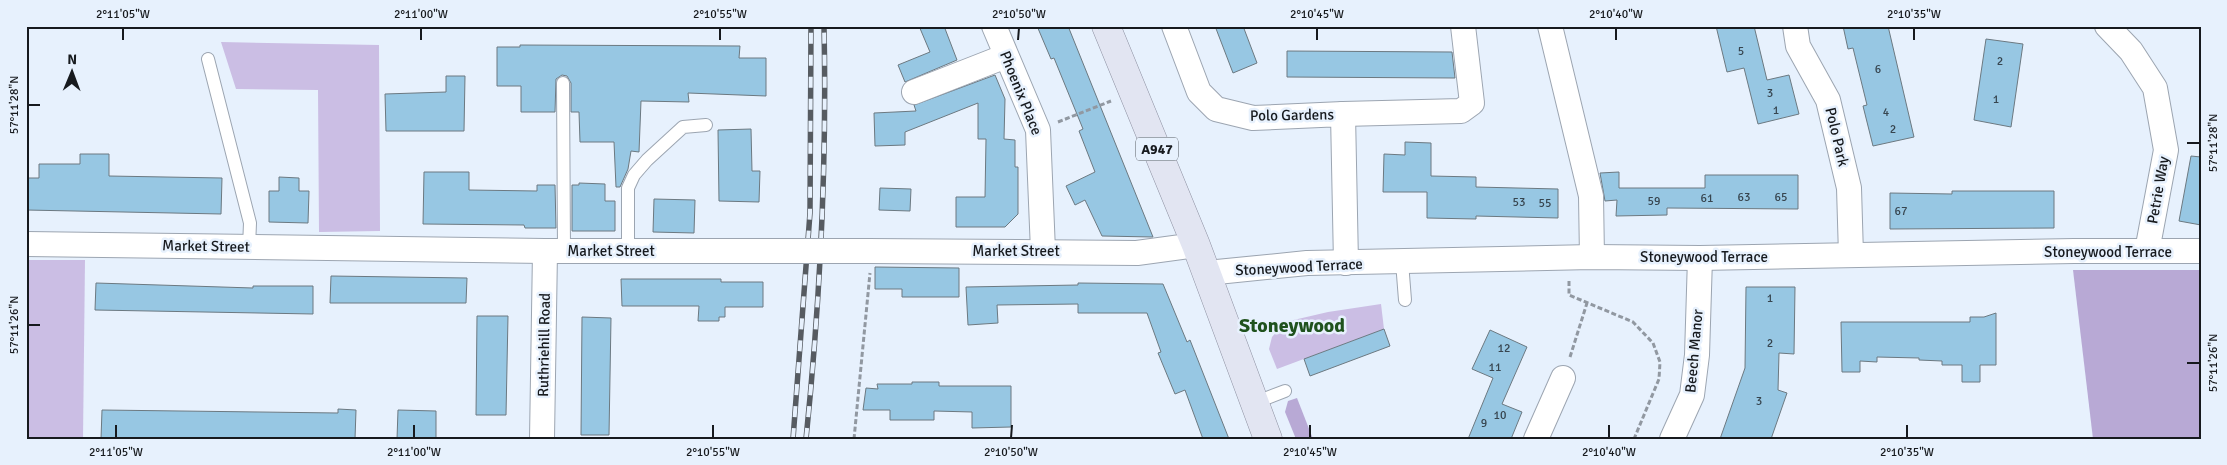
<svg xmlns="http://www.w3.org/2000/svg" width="2227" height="465" viewBox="0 0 2227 465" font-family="Signika,sans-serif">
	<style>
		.green { fill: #cbbee4 }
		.forest { fill: #b8a9d5 }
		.building { fill: #97c7e3; stroke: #6c7981 }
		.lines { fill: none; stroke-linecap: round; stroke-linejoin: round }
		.lane-casing { stroke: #9ca5b1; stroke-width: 14 }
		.street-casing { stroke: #9ca5b1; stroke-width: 26 }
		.primary-casing { stroke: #8f92a3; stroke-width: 29 }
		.path { stroke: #9198a1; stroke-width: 3; stroke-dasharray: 5 2.5; stroke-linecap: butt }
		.lane { stroke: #fff; stroke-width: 12 }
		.street { stroke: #fff; stroke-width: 24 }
		.primary { stroke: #e2e5f2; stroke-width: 28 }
		.rail-casing { stroke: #565b61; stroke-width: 5.5 }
		.rail { stroke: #e7f1fd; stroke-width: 4; stroke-dasharray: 11; stroke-linecap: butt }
		.street-bridge-casing { stroke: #9ca5b1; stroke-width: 26; stroke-linecap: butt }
		.street-bridge { stroke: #fff; stroke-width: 24 }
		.ticks { fill: none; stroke: #171a1e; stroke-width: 2 }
		.labels { text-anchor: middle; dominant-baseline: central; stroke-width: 5; stroke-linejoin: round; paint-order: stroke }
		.number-label { font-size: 12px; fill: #37454f }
		.shield { fill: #e7f1fd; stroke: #555a61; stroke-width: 1 }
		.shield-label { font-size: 14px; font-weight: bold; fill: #171a1e }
		.street-label { font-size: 15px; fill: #171a1e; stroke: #e7f1fd }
		.district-label { font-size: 20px; font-weight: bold; fill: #1f521d; stroke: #e7f1fd }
		.neatline { fill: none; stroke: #171a1e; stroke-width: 2 }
		.ticks-label { font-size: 12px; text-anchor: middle; fill: #171a1e }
	</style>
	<rect width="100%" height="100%" fill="#e7f1fd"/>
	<g class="green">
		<polygon points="221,42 379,45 380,231 319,232 318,90 236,89"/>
		<polygon points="26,260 85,260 83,439 26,439"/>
		<polygon points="1381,304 1384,329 1277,369 1269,349 1272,337 1285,322 1328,312"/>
	</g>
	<g class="forest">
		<polygon points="2073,270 2201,270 2201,439 2093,439"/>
		<polygon points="1297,398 1313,439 1296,439 1285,412 1288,401"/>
	</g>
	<g class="building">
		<polygon points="919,26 944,26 957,60 905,82 898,65 930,52"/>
		<polygon points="1037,26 1068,26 1153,237 1102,236 1085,200 1075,205 1066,186 1095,172 1079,131 1083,129 1054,58 1051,59"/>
		<polygon points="1215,26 1243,26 1257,63 1233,73"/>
		<polygon points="1716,26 1754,26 1767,80 1789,75 1799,114 1758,124 1744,68 1727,72"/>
		<polygon points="1843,26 1888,26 1914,137 1873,146 1863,106 1867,105 1853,48 1848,49"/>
		<polygon points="1986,39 2023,44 2011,127 1974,120"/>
		<polygon points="520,45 740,46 739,58 766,58 766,96 688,93 689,102 641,101 639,152 631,151 628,169 620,187 616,187 614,142 580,142 579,112 571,112 571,83 567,76 562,75 556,79 555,112 521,112 521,86 497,86 497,47 520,47"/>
		<polygon points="1287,51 1452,52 1455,78 1287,77"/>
		<polygon points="995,75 1005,99 1004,139 1015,140 1015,167 1018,167 1018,214 1005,227 956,227 956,197 985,197 986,139 978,139 978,103 905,132 905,145 875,146 874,113 916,111 914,105"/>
		<polygon points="446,76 465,76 464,131 386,131 385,94 446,92"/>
		<polygon points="751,129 752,171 760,171 759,202 719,201 718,130"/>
		<polygon points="1405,142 1431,143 1431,176 1476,177 1476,187 1558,189 1558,218 1476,216 1476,219 1427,218 1427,192 1383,192 1384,154 1405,155"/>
		<polygon points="80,154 109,154 109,176 222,178 221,214 26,210 26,178 39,178 39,164 80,164"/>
		<polygon points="2191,156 2201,157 2201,225 2179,221"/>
		<polygon points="424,172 469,172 469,190 537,191 537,185 555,185 556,228 525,228 524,225 423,224"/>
		<polygon points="1619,172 1619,188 1705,188 1705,175 1798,175 1798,209 1667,208 1667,215 1616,216 1617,200 1605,201 1600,173"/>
		<polygon points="279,177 299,178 299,191 309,191 308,223 269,222 269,191 279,191"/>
		<polygon points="579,183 605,184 605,201 615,201 615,231 572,231 572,185 579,185"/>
		<polygon points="880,188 911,189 910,211 879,210"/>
		<polygon points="1952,191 2054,191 2054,228 1890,229 1890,193 1952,194"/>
		<polygon points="654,199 695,200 694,233 653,232"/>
		<polygon points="875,267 959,268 959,297 902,297 902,289 875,289"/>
		<polygon points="331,276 467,278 466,303 330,303"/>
		<polygon points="621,279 721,279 721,282 763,282 763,307 725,307 725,317 719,317 719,321 698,321 699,306 622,306"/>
		<polygon points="96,283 253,288 253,286 313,286 313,314 95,310"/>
		<polygon points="1078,283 1163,284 1187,342 1190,340 1229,439 1203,439 1185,390 1175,394 1158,353 1161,352 1147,313 1078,313 1078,304 997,305 998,323 968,325 966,287 1078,285"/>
		<polygon points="1746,287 1795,287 1794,354 1779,353 1778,390 1787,393 1771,439 1720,439 1745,368"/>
		<polygon points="1996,313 1996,365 1980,365 1980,382 1962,382 1962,365 1942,365 1942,361 1919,360 1919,358 1877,357 1877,362 1860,361 1860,372 1842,372 1841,322 1970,322 1970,317 1984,317"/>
		<polygon points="477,316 508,316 506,415 476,415"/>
		<polygon points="582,317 611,318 609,435 581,435"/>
		<polygon points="1384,329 1390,346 1310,376 1304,359"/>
		<polygon points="1490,330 1527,347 1502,404 1522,412 1511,439 1468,439 1493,378 1472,369"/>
		<polygon points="912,382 939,382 939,386 1011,386 1011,427 972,428 972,412 934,411 934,420 890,420 890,410 863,410 866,388 878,389 877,384 912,384"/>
		<polygon points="338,409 356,410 355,439 101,439 102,410 338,413"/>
		<polygon points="398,410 436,411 436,439 397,439"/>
	</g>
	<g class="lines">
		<g class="lane-casing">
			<g id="lane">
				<polyline points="208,59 250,223 249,247"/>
				<polyline points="563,83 564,251"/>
				<polyline points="628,251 628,188 634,175 647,160 683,127 706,125"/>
				<polyline points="1402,262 1405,300"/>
				<polyline points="1254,403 1285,391"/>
			</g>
		</g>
		<g class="street-casing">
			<g id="street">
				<polyline points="994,26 1038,130 1043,251"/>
				<polyline points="1174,26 1199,92 1216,109 1253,118 1343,114 1346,263"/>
				<polyline points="1550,26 1591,196 1592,257"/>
				<polyline points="1795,26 1798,46 1828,100 1849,188 1851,255"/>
				<polyline points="2107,26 2131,51 2155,88 2166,150 2147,251"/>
				<polyline points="914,92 1006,56"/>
				<polyline points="1343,114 1461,111 1472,103 1463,26"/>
				<polyline points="26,244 545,251 772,251"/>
				<polyline points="868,251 1137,253 1196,245"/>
				<polyline points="1207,273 1307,263 1592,257 1700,258 2074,251 2201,251"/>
				<polyline points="542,439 545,251"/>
				<polyline points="1536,439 1563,378"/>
				<polyline points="1672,439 1692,395 1697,355 1700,258"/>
			</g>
		</g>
		<g class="primary-casing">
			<polyline id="primary" points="1106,26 1196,245 1268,439"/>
		</g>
		<g class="path">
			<polyline points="1058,122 1111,101"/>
			<polyline points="1569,281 1569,295 1633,322 1653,343 1660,362 1659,379 1634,439"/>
			<polyline points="1570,357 1587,303"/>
			<polyline points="854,439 870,273"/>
		</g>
		<use href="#lane" class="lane"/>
		<use href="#street" class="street"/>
		<use href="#primary" class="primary"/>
		<g class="rail-casing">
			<g id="rail">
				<polyline points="793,439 810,213 811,26"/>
				<path d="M806 439C820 302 827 164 824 26"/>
			</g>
		</g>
		<use href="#rail" class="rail"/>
		<g class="street-bridge-casing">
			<polyline id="street-bridge" points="772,251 868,251"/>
		</g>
		<use href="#street-bridge" class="street-bridge"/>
	</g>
	<path class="ticks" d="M123 40V28M421 40V28M720 40V28M1018 40 1019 28M1317 40V28M1616 40V28M1914 40V28M28 105H40M2187 143H2200M28 325H40M2187 363H2200M116 438V425M414 438V425M713 438V425M1011 438 1012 425M1310 438V425M1609 438V425M1907 438V425"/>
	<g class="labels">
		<g class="number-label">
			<text x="1741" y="51">5</text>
			<text x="2000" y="61">2</text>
			<text x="1878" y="69">6</text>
			<text x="1770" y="93">3</text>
			<text x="1996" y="99">1</text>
			<text x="1776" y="110">1</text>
			<text x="1886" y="112">4</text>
			<text x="1893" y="129">2</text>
			<text x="1744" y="197">63</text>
			<text x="1781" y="197">65</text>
			<text x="1707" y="198">61</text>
			<text x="1654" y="201">59</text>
			<text x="1519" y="202">53</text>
			<text x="1545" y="203">55</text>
			<text x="1901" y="211">67</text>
			<text x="1770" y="298">1</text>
			<text x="1770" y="343">2</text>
			<text x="1504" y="348">12</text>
			<text x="1495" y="367">11</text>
			<text x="1759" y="401">3</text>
			<text x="1500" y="415">10</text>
			<text x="1484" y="423">9</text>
		</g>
		<rect class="shield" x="1136" y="137.5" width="42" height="23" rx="4"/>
		<g class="shield-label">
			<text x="1157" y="149">A947</text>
		</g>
		<g class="street-label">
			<text transform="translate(1021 93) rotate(68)">Phoenix Place</text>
			<text transform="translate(1292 115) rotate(-1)">Polo Gardens</text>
			<text transform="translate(1837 137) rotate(77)">Polo Park</text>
			<text transform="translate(2158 190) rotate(-80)">Petrie Way</text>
			<text transform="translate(206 246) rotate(1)">Market Street</text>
			<text x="611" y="251">Market Street</text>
			<text x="1016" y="251">Market Street</text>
			<text x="2108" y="252">Stoneywood Terrace</text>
			<text x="1704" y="257">Stoneywood Terrace</text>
			<text transform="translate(1299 267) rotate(-3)">Stoneywood Terrace</text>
			<text transform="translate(544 345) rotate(-89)">Ruthriehill Road</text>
			<text transform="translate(1694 351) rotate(-85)">Beech Manor</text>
		</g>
		<g class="district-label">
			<text x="1292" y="325">Stoneywood</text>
		</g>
	</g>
	<rect width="2227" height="465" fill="none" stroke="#e7f1fd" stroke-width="55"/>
	<g transform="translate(72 72) rotate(1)" stroke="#e7f1fd" stroke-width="4" paint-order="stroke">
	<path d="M0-4L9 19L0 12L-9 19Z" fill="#171a1e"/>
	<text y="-8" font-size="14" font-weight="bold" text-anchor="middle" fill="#171a1e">N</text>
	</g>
	<rect x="28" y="28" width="2172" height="410" class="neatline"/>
	<g class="ticks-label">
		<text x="123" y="18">2°11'05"W</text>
		<text x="421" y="18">2°11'00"W</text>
		<text x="720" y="18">2°10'55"W</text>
		<text x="1019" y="18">2°10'50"W</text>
		<text x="1317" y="18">2°10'45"W</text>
		<text x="1616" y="18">2°10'40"W</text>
		<text x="1914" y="18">2°10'35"W</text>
		<text transform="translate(14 105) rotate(-90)" y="4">57°11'28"N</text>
		<text transform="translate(2213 143) rotate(-90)" y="4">57°11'28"N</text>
		<text transform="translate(14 325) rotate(-90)" y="4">57°11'26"N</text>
		<text transform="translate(2213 363) rotate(-90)" y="4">57°11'26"N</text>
		<text x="116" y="456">2°11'05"W</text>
		<text x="414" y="456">2°11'00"W</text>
		<text x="713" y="456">2°10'55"W</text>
		<text x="1011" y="456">2°10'50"W</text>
		<text x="1310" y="456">2°10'45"W</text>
		<text x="1609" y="456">2°10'40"W</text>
		<text x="1907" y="456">2°10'35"W</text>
	</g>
</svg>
